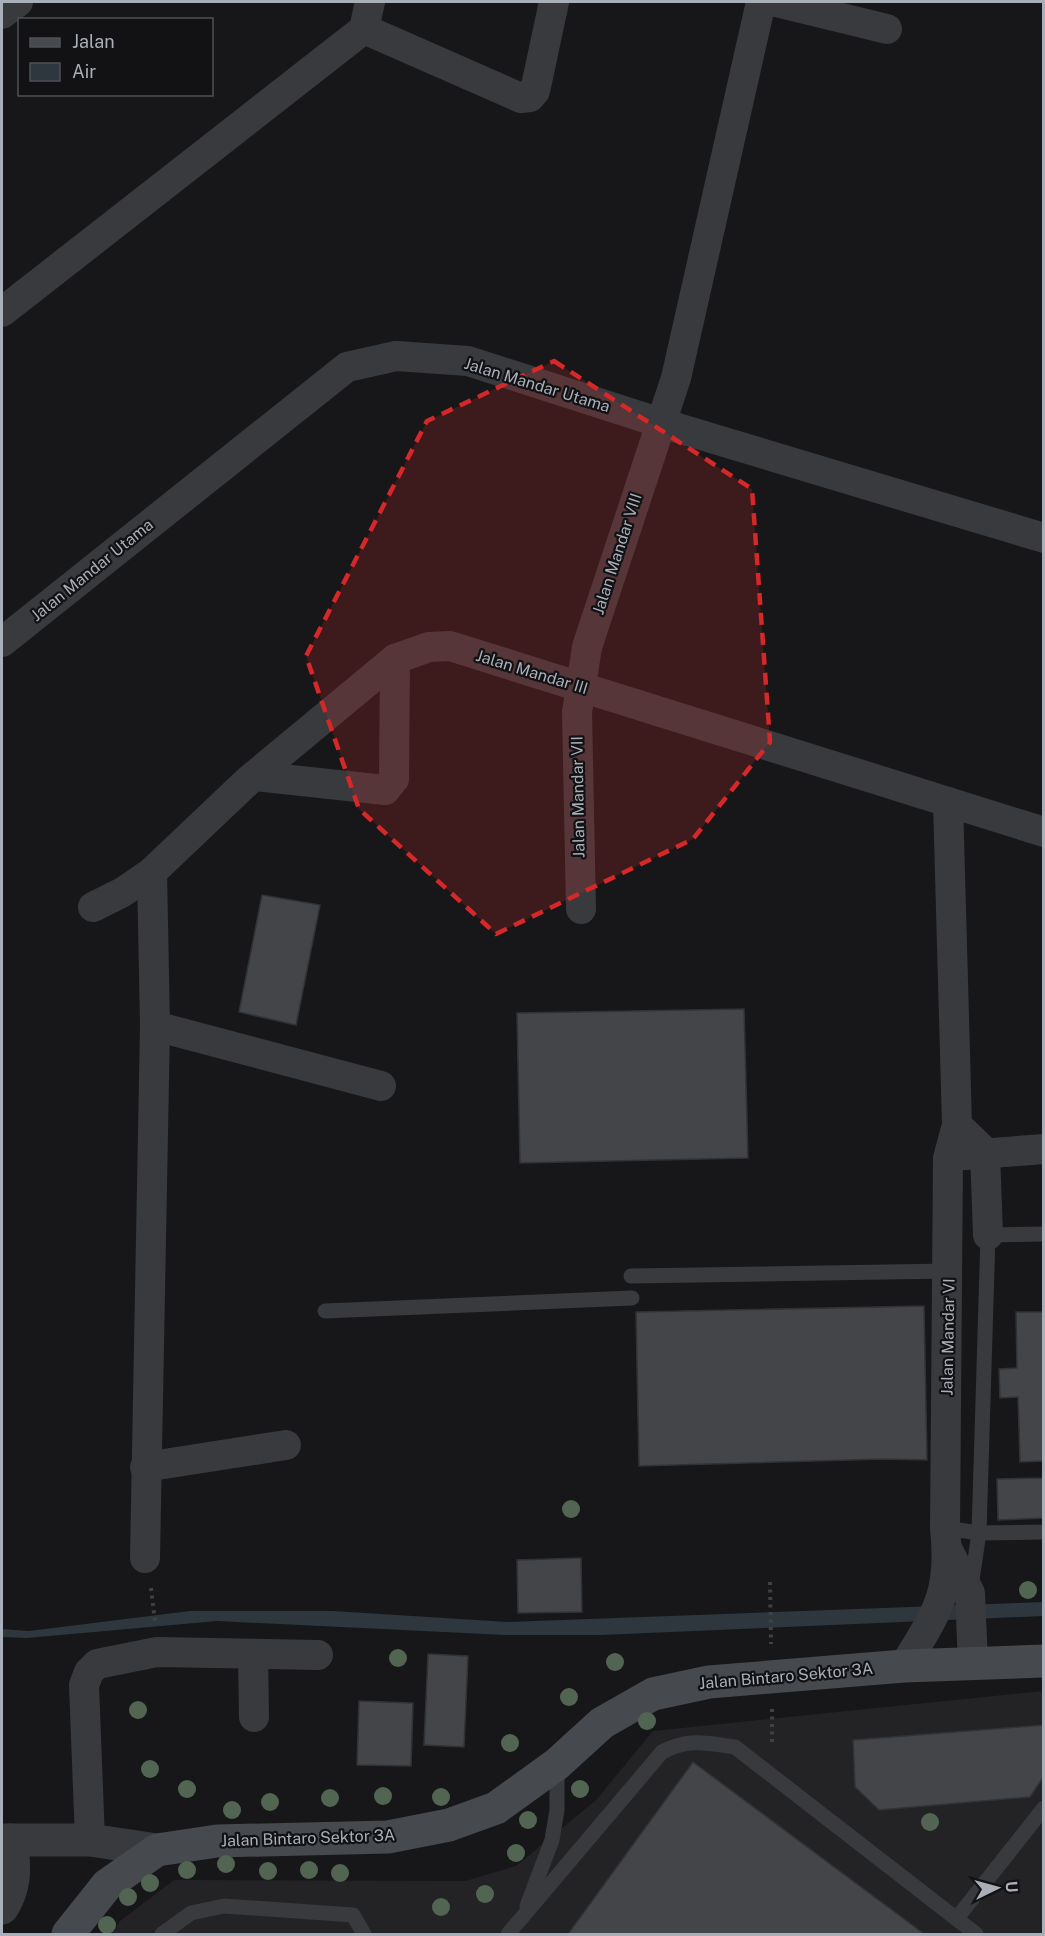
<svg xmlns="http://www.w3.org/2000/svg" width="1045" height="1936" viewBox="0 0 1045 1936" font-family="'Public Sans',sans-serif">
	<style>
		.built { fill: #232326 }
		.water { fill: #2d373d }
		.building { fill: #434549; stroke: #313235; stroke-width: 1.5 }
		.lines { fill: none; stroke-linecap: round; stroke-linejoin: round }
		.path { stroke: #3e4145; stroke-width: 4; stroke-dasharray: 3 4.5; stroke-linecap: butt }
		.service { stroke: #383a3e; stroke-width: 15 }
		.minor { stroke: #383a3e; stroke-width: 30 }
		.tertiary { stroke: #383a3e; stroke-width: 33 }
		.secondary { stroke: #46494e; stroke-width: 33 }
		.tree { fill: #516552 }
		.marked { fill: #d62828; fill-opacity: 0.2; stroke: #d62828; stroke-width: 4.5; stroke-dasharray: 12 8; stroke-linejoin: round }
		.labels { text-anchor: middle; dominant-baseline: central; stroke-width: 4.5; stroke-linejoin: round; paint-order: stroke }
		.street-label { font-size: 16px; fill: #a9afb9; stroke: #121214 }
	</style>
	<rect width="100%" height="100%" fill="#171719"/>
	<polygon class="built" points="1043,1691 1043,1934 112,1934 120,1921 174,1880 465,1881 516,1866 596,1800 653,1731"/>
	<polygon class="water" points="1044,1602 1043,1616 601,1635 505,1635 217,1621 27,1638 2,1637 2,1629 29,1631 190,1611 333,1611 507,1622"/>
	<g class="building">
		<polygon points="262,895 320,905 296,1025 239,1012"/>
		<polygon points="744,1009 748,1158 520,1163 517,1013"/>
		<polygon points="924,1306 927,1460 884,1459 639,1466 636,1312"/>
		<polygon points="1016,1312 1044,1312 1044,1461 1020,1462 1018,1397 1000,1398 999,1369 1017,1368"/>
		<polygon points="1044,1478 1044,1518 998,1520 997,1479"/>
		<polygon points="581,1558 582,1612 518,1613 517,1560"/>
		<polygon points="428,1654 468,1656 464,1747 424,1745"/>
		<polygon points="359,1701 413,1703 411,1766 357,1765"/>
		<polygon points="1044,1725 1044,1776 1030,1797 879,1810 855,1787 853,1740"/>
		<polygon points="693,1762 923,1933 922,1934 568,1934"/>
	</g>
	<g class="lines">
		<g class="path">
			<polyline points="770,1582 771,1644"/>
			<polyline points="151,1588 155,1622"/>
			<polyline points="772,1709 772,1746"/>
		</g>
		<g class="service">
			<polyline points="631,1276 949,1271"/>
			<polyline points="325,1311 632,1298"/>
			<polyline points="945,1528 979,1533 1044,1532"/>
			<polyline points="971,1586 979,1533 988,1235 1044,1234"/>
			<polyline points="527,1906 552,1840 557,1810 557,1764"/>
			<polyline points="957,1918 1044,1808"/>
			<polyline points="162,1934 191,1913 224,1906 353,1915 364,1934"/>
			<path d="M508 1934 662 1752C689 1738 706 1743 735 1747L976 1934"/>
		</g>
		<g class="minor">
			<polyline points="776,2 887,29"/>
			<polyline points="2,14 18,2"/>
			<polyline points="364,29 521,98 530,97 535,91 554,2"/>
			<polyline points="2,312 364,29 370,2"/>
			<polyline points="2,642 347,367 396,356 468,361 661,423 1044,538"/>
			<polyline points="254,776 385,790 394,779 395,659"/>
			<polyline points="93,907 123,892 152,872 249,780 395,659 429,647 450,646 1044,832"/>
			<polyline points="581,909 577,712 587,647 676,378 761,2"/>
			<polyline points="155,1026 381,1086"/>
			<polyline points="957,1125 985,1152 988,1235"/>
			<polyline points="966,1155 1044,1149"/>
			<polyline points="145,1467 286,1445"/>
			<polyline points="948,1550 970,1593 973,1664"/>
			<polyline points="145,1558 155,1026 152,872"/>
			<polyline points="253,1655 254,1717"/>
			<path d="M904 1666C937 1612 952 1594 945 1528L948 1158 957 1125 948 802"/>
			<polyline points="90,1840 84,1685 89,1672 97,1664 157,1652 318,1655"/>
		</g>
		<g class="tertiary">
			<polyline points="2,1840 90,1840 157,1850"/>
			<path d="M2 1908C16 1887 16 1864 10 1840"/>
		</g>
		<polyline class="secondary" points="68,1934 107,1885 157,1850 217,1841 388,1837 449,1825 496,1808 557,1764 602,1723 653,1694 709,1682 904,1666 1044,1661"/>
	</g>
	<g class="tree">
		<circle cx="571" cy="1509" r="9"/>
		<circle cx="1028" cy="1590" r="9"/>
		<circle cx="398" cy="1658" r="9"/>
		<circle cx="615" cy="1662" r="9"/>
		<circle cx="569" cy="1697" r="9"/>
		<circle cx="138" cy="1710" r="9"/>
		<circle cx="647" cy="1721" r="9"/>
		<circle cx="510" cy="1743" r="9"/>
		<circle cx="150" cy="1769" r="9"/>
		<circle cx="187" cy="1789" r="9"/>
		<circle cx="580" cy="1789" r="9"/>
		<circle cx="383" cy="1796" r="9"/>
		<circle cx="441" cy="1797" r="9"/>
		<circle cx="330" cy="1798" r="9"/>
		<circle cx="270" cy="1802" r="9"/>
		<circle cx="232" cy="1810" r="9"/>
		<circle cx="528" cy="1820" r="9"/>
		<circle cx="930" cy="1822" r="9"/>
		<circle cx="516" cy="1853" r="9"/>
		<circle cx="226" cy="1864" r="9"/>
		<circle cx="187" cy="1870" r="9"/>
		<circle cx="309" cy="1870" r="9"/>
		<circle cx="268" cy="1871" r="9"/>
		<circle cx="340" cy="1873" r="9"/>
		<circle cx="150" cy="1883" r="9"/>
		<circle cx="485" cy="1894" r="9"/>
		<circle cx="128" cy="1897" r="9"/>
		<circle cx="441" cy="1907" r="9"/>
		<circle cx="107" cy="1925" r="9"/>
	</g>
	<path class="marked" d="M554 361 752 489 770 742 693 839 496 934 359 809 306 656 427 421Z"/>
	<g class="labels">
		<g class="street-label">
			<text transform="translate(537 385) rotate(17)">Jalan Mandar Utama</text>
			<text transform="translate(617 554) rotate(-72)">Jalan Mandar VIII</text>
			<text transform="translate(92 570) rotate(-39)">Jalan Mandar Utama</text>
			<text transform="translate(532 672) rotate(17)">Jalan Mandar III</text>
			<text transform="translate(578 797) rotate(-91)">Jalan Mandar VII</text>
			<text transform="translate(948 1337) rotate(-89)">Jalan Mandar VI</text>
			<text transform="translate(786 1676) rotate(-5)">Jalan Bintaro Sektor 3A</text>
			<text transform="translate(308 1838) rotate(-2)">Jalan Bintaro Sektor 3A</text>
		</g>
	</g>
	<rect width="1045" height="1936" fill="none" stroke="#a9afb9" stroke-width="6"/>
	<rect x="18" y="18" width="195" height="78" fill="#121214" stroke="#4e5156" stroke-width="1.5"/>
	<rect x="30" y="38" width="30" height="9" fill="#46494e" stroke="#4e5156" stroke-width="1.5"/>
	<text x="72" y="48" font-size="18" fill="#a9afb9">Jalan</text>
	<rect x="30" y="63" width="30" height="18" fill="#2d373d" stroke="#4e5156" stroke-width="1.5"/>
	<text x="72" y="78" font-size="18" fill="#a9afb9">Air</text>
	<g transform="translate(997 1888) rotate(85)" stroke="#121214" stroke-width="4.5" paint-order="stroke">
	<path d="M0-4.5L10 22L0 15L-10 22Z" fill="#a9afb9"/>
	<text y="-9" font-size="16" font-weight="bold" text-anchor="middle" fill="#a9afb9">U</text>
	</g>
</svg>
